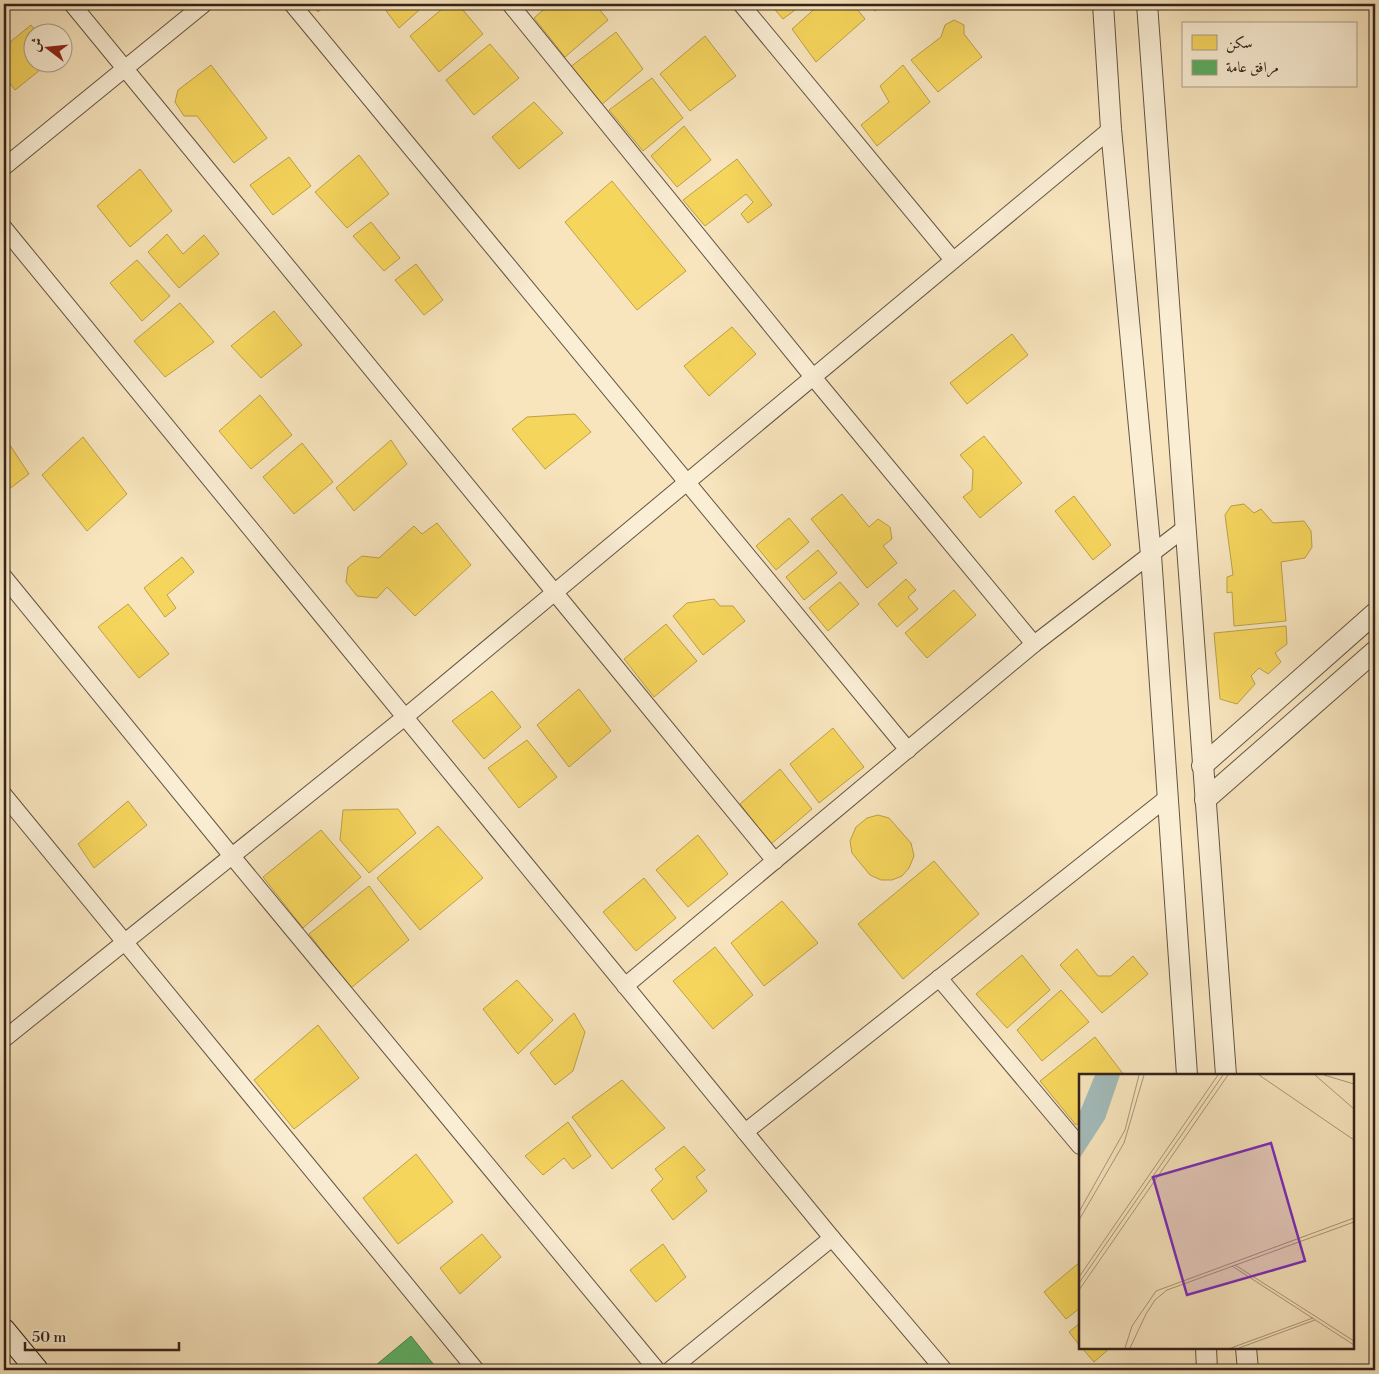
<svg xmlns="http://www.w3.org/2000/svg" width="1379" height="1374" viewBox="0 0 1379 1374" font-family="'Libre Bodoni',Amiri,serif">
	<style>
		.homes { fill: #f6d55c; stroke: #bca048 }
		.public { fill: #5aae61; stroke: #4e844c }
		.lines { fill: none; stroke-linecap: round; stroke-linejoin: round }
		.minor-casing { stroke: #645443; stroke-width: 18 }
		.tertiary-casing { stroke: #645443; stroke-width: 22 }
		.secondary-casing { stroke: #33231a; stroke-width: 24 }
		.minor { stroke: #faeed5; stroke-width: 16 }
		.tertiary { stroke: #faeed5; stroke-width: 20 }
		.secondary { stroke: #faeed5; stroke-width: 22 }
		.inset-road { fill: none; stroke: #a9977c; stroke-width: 1 }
		.view { fill: #7b2cbf; fill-opacity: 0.15; stroke: #7b2cbf; stroke-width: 2.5 }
		.inset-edge { fill: none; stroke: #33231a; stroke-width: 2.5 }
	</style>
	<rect width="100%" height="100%" fill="#f8e5be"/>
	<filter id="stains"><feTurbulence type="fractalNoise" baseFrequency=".004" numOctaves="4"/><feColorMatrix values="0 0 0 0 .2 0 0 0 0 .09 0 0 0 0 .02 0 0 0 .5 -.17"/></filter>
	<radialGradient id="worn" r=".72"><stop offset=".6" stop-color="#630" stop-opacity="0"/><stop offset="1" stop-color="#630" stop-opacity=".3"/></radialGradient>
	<g class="homes">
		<polygon points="310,4 327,4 318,12"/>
		<polygon points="381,4 426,4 399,28"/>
		<polygon points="448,4 458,4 483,34 439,72 410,36"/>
		<polygon points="550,4 595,4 608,20 565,57 534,18"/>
		<polygon points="770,4 803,4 783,19"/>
		<polygon points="820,4 853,4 865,19 816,62 792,29"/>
		<polygon points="869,4 883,4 875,11"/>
		<polygon points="954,20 964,25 964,34 982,57 938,92 911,60 941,37 945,25"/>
		<polygon points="31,25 37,32 32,32 32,62 50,62 15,90 4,76 4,47"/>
		<polygon points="616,32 643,69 600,106 569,68"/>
		<polygon points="705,36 736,76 690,111 660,74"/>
		<polygon points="490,44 519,78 474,115 446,80"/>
		<polygon points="211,65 267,138 234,163 197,116 184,116 175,102 178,90"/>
		<polygon points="903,65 930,102 877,146 861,125 889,102 880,86"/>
		<polygon points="652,78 683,118 643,151 609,110"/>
		<polygon points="534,102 563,133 519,169 492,137"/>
		<polygon points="684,126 711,160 677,187 651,156"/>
		<polygon points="359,155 389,194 347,228 315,192"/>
		<polygon points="289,157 311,186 273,215 250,185"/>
		<polygon points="737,159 772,205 748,223 741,214 753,202 746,194 705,226 683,200"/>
		<polygon points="140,169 172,211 130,247 97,206"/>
		<polygon points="612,181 686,271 637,310 565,222"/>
		<polygon points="371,222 400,258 384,271 353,236"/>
		<polygon points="167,234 183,254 204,235 219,254 179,288 148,252"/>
		<polygon points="137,260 170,296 142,321 110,283"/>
		<polygon points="416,264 443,300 424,315 395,280"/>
		<polygon points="180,303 214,342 165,377 134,341"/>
		<polygon points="274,311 302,345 261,378 231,346"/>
		<polygon points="732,327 756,354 709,396 684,366"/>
		<polygon points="1012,334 1028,355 967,404 950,383"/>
		<polygon points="260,395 292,435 251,469 219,431"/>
		<polygon points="575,414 591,432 545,469 512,429 527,417"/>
		<polygon points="4,436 29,474 4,493"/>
		<polygon points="984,436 1022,483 980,518 963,497 972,490 973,470 960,455"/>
		<polygon points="83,437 127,494 87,531 42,475"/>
		<polygon points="391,440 407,464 354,511 336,488"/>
		<polygon points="302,443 333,482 294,514 263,477"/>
		<polygon points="1371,447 1375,447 1375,486 1374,486"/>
		<polygon points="842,494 869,527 878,519 890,527 892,539 883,546 897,563 867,588 811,519"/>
		<polygon points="1074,496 1111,545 1093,560 1055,511"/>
		<polygon points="1244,504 1254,513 1261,509 1273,523 1304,521 1311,531 1312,547 1305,558 1281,562 1286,621 1234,626 1232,592 1227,593 1227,577 1233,575 1225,515 1231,506"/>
		<polygon points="789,518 809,542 776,570 756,546"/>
		<polygon points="437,523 471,565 415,616 387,587 377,598 357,596 346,582 348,567 362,556 379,558 414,526 422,534"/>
		<polygon points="818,550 837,573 804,600 786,577"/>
		<polygon points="182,557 194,572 167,595 176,608 165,617 144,588"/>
		<polygon points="906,579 916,590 908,597 918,609 897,627 878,604"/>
		<polygon points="840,582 859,604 828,631 809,608"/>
		<polygon points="954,590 976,615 927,658 905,633"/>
		<polygon points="714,599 720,606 733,606 745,621 703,655 673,616 687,603"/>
		<polygon points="128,604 169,654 139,678 98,627"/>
		<polygon points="666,624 697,661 654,697 624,659"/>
		<polygon points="1286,626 1287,644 1275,653 1281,662 1268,674 1259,668 1251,676 1255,684 1237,704 1220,699 1214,633"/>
		<polygon points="579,689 611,731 569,767 537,725"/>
		<polygon points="492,691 521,727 484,759 452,721"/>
		<polygon points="833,728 864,767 819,803 790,764"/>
		<polygon points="527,740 557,777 519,808 488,768"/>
		<polygon points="780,769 812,809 771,844 740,804"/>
		<polygon points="128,801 147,825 94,868 78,844"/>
		<polygon points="398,809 416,833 369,873 340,840 343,810"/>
		<polygon points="878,815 889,818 911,843 914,856 909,868 902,876 892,880 881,880 870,875 852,853 850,841 856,827 867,818"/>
		<polygon points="438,826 483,878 420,930 377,878"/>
		<polygon points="321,830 361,877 303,928 263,877"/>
		<polygon points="698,835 728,874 688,907 656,870"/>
		<polygon points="934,861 979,914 903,979 858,924"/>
		<polygon points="644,878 676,918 636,951 603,912"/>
		<polygon points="369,886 409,940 351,988 309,934"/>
		<polygon points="782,901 818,943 764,986 731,943"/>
		<polygon points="715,947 753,995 713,1029 673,981"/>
		<polygon points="1077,949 1098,976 1111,976 1133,956 1148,974 1102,1013 1060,965"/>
		<polygon points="1022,955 1050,990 1007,1028 976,994"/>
		<polygon points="517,980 553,1020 518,1054 483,1009"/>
		<polygon points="1061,990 1089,1022 1042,1061 1017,1030"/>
		<polygon points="574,1013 585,1032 573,1071 555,1085 530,1053"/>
		<polygon points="318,1025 359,1078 294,1129 254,1080"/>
		<polygon points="1095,1037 1124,1075 1080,1075 1080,1122 1076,1125 1040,1081"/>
		<polygon points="622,1080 665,1128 612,1169 572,1117"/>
		<polygon points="568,1122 591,1156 573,1169 564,1158 543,1175 525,1156"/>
		<polygon points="684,1146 705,1170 696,1177 707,1191 673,1220 651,1190 663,1179 655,1169"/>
		<polygon points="416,1154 453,1202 398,1244 363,1198"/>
		<polygon points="482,1234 501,1257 460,1294 440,1268"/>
		<polygon points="663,1244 686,1277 656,1302 630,1270"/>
		<polygon points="1080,1262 1080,1308 1066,1319 1044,1292"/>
		<polygon points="1080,1323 1080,1346 1069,1332"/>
		<polygon points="1082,1348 1110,1348 1094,1362"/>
	</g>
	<polygon class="public" points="411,1336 438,1370 370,1370"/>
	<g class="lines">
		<g class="minor-casing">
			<g id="minor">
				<polyline points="72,4 775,861"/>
				<polyline points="292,4 908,750"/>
				<polyline points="510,4 813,377 1034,644"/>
				<polyline points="741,4 953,260"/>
				<polyline points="4,167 204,4"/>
				<polyline points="4,228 832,1238 944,1370"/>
				<polyline points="4,577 231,855 657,1370"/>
				<polyline points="4,795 476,1370"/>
				<polyline points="939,978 1080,1146"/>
				<polyline points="625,986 1034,644 1185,528"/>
				<polyline points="4,1039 405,717 1111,129"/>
				<polyline points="745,1132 1168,797"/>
				<polyline points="670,1370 832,1238"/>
			</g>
		</g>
		<g class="tertiary-casing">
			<g id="tertiary">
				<polyline points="1103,4 1111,129 1151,555 1187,1075"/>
				<polyline points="1147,4 1226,1075"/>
				<polyline points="1202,766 1375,613"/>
				<polyline points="1205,800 1375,651"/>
				<polyline points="1206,1348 1207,1370"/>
				<polyline points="1246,1348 1248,1370"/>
			</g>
		</g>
		<g class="secondary-casing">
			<polyline id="secondary" points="4,1330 37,1370"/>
		</g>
		<use href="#minor" class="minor"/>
		<use href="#tertiary" class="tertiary"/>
		<use href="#secondary" class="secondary"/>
	</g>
	<g transform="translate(1079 1074)">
		<rect width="275" height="275" fill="#f8e5be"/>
		<path d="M16 1H41L26 45 0 85V40Z" fill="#a3bcbc"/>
		<path class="inset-road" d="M180 1 275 66M236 1 275 35M245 1 275 10M0 138 46 56 60 1M0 146 45 69 65 1M156 191 275 267M153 192 275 271M0 203 139 1M0 209 144 1M0 216 149 1M46 274 53 252 77 217 275 144M51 274 67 240 76 226 88 216 275 148M152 274 234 244M160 274 236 246"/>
		<path class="view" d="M192 69 226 187 108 221 74 103Z"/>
		<rect width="275" height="275" class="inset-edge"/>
	</g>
	<rect width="1379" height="1374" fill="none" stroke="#f8e5be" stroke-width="20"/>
	<rect x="5" y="5" width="1369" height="1364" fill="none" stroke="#33231a" stroke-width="2.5"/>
	<rect x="10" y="10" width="1359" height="1354" fill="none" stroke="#33231a"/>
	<rect x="1182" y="22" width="175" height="65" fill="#faeed5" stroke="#aa9d8a"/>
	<rect x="1192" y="35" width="25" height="15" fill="#f6d55c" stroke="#aa9d8a"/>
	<text x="1226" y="48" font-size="15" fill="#33231a">سكن</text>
	<rect x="1192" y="60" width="25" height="15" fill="#5aae61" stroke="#aa9d8a"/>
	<text x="1226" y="72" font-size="15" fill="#33231a">مرافق عامة</text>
	<g transform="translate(48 48) rotate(286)"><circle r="24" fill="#faeed5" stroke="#aa9d8a"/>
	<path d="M0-4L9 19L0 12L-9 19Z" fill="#8f2418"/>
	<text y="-8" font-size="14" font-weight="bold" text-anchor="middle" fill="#33231a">ش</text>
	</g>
	<path d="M25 1342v8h154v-8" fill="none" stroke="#33231a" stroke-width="2.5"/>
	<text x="32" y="1342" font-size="15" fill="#33231a" stroke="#faeed5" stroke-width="4" paint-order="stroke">50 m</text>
	<rect width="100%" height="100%" filter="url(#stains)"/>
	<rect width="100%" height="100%" fill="url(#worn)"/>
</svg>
